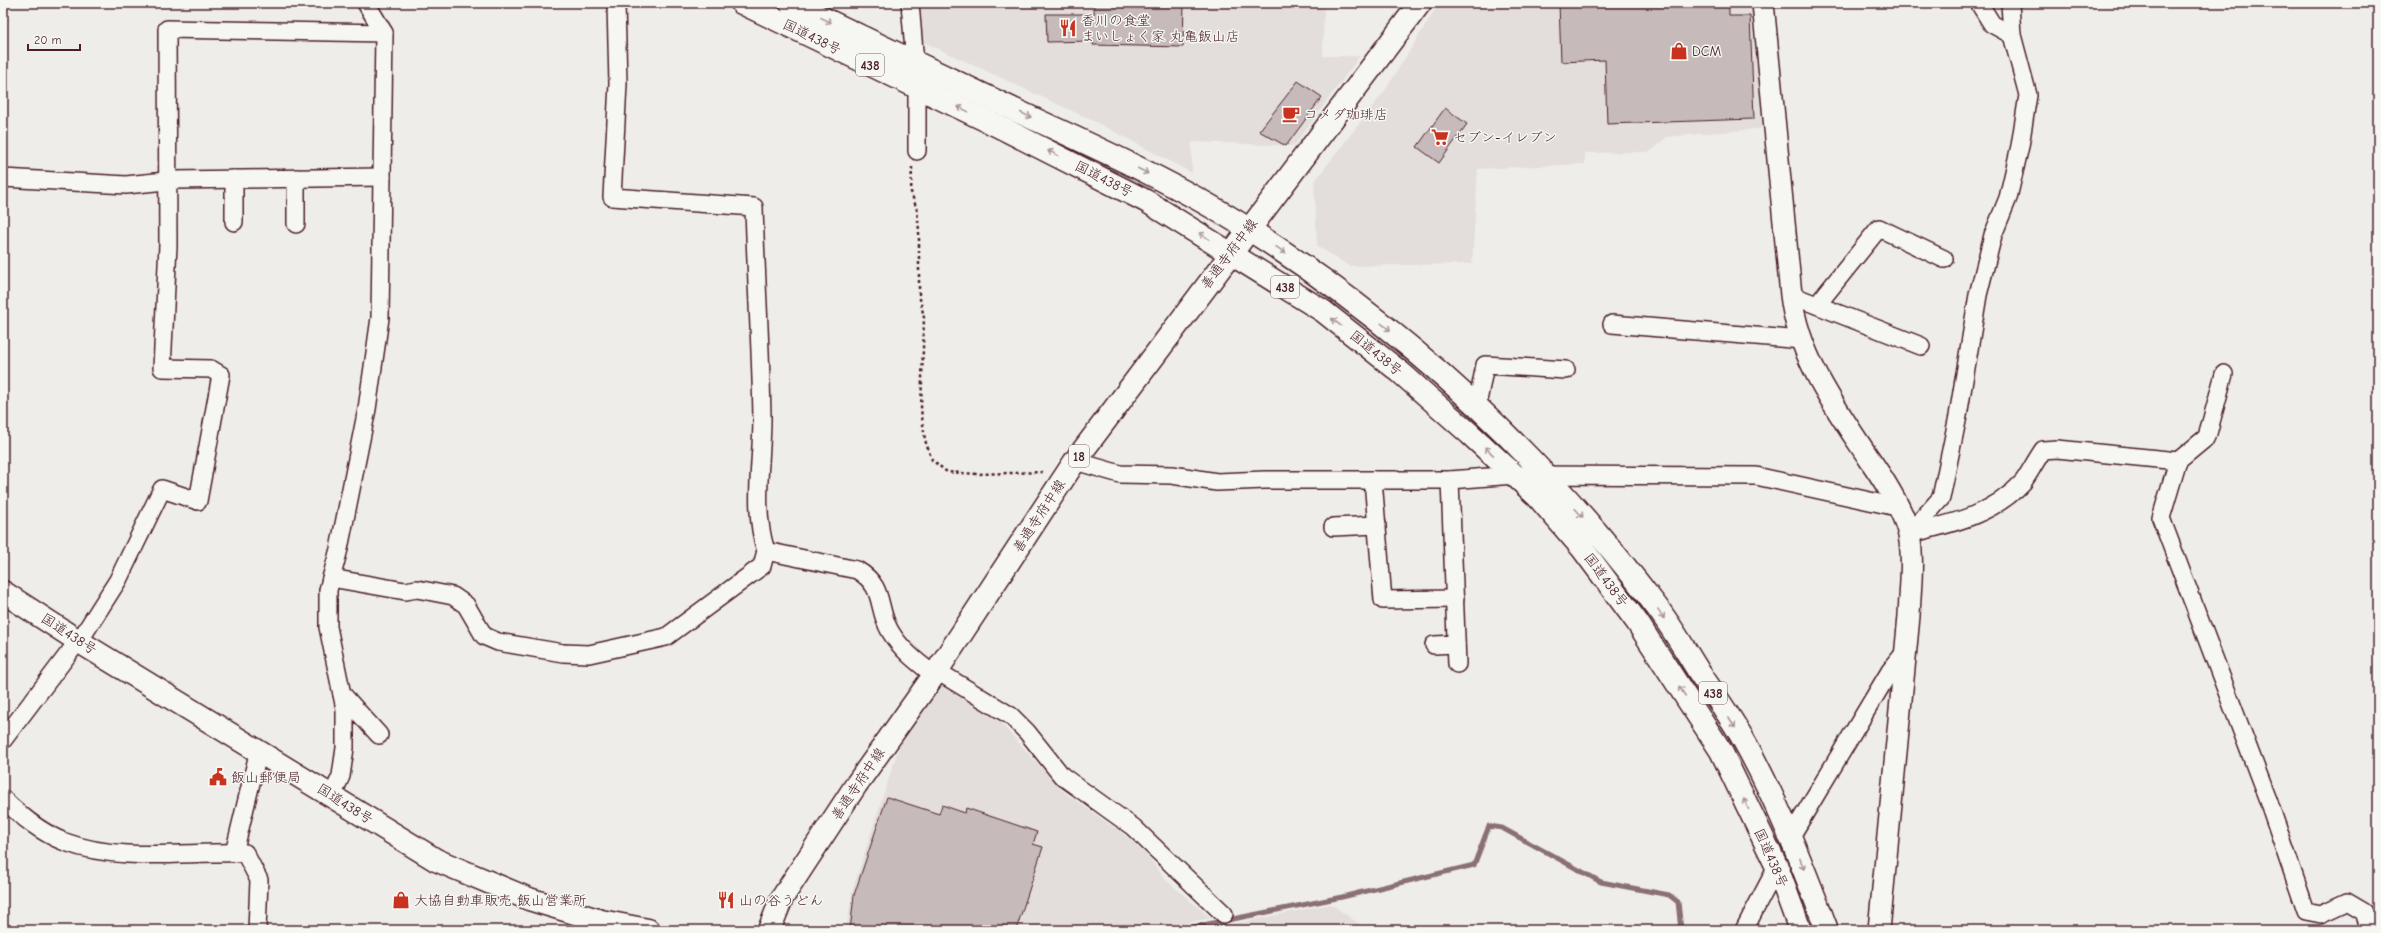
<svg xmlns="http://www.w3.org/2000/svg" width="2381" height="933" viewBox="0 0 2381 933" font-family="'Comic Neue','Klee One',sans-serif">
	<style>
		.built { fill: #e3dedc }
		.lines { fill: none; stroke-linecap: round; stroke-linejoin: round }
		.stream { stroke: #8a6f74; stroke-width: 5 }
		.building { fill: #c6babb; stroke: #4a1f2b }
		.minor-casing { stroke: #4a1f2b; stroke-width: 20 }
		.tertiary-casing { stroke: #4a1f2b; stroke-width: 24 }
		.primary-casing { stroke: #4a1f2b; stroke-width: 25 }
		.trunk-casing { stroke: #4a1f2b; stroke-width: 25 }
		.path { stroke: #4a1f2b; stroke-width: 2.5; stroke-dasharray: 3 3; stroke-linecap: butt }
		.minor { stroke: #f6f6f2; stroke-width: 17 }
		.tertiary { stroke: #f6f6f2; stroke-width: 21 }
		.primary { stroke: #f6f6f2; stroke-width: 22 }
		.trunk { stroke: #f6f6f2; stroke-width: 22 }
		.oneway { stroke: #a99598 }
		.labels { text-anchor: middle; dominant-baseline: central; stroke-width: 3; stroke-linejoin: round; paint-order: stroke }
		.shield { fill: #f6f6f2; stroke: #7e6067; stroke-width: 1 }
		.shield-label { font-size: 13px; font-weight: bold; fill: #4a1f2b }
		.poi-label { font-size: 14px; fill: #4a1f2b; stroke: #f6f6f2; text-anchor: start }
		.street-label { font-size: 14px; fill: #4a1f2b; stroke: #f6f6f2 }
	</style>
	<rect width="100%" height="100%" fill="#efedea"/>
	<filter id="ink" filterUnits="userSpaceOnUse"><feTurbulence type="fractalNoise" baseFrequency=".025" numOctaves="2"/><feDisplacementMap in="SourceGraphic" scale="8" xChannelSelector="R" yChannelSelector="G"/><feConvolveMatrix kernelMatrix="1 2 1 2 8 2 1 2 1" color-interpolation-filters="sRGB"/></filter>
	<g filter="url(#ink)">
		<g class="built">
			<polygon points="917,3 1324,3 1323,56 1360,56 1294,146 1192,142 1192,173 1098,123 919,40"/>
			<polygon points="1439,3 1757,3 1767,128 1667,137 1650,152 1585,153 1585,164 1478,169 1472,264 1349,266 1317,246 1314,182 1386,89"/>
			<polygon points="939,685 998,720 1064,792 1125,835 1146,854 1166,880 1211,918 1154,930 846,930 853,888 899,747"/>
			<polygon points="1331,904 1368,930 1227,930 1231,929 1227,925"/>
		</g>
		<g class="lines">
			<g class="stream">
				<polyline points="1220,922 1228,930"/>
				<polyline points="1178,930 1342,897 1474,865 1489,826 1502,828 1601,882 1669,895 1678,902 1681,930"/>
			</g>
		</g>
		<g class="building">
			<polygon points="1094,3 1184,3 1183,47 1093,45 1093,41 1047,42 1046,14 1094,14"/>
			<polygon points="1559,3 1729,3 1729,16 1750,16 1754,119 1607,124 1605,60 1561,62"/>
			<polygon points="1298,81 1322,97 1286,146 1259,131"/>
			<polygon points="1445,108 1467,124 1439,163 1417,147"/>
			<polygon points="887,797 939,814 942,805 965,813 966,808 1037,832 1033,844 1043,847 1016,930 850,930 854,895"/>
		</g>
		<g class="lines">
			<g class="minor-casing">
				<g id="minor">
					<path d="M616 3 618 84 612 197 754 207C756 277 761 348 762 419 762 463 752 508 766 551L857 570C886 587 876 607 890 631 901 650 917 662 934 675"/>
					<polyline points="910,3 917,87 917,151"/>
					<polyline points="1979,3 1992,24 2012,35"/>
					<polyline points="3,178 126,185 175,180 382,177"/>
					<polyline points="296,178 296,224"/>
					<polyline points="234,179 234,222"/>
					<polyline points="1791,295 1921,346"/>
					<polyline points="1817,305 1879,228 1944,259"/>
					<polyline points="1612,324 1802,340"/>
					<polyline points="1477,406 1485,365 1566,370"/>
					<polyline points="1075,461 1120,474 1172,475 1217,482 1265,480 1450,480 1514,475 1756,476 1897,507"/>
					<polyline points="2178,461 2161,518 2268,800 2306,911 2321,914 2347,902 2364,912 2370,930"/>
					<polyline points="1373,480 1383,600 1455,599"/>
					<polyline points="1450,480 1457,664"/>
					<polyline points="1333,527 1377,525"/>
					<polyline points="1909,534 1941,498 1958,416 1978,295 1993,235 2008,198 2020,146 2028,95 2012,35 2010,3"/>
					<path d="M1909 534C1950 524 1993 515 2023 482 2030 472 2036 460 2043 450L2057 449 2178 461 2207 437 2224 374"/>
					<polyline points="331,578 405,591 417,589 453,596 466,605 484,636 498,642 563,653 589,654 666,637 762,566 766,551"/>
					<polyline points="1434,645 1456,644"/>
					<polyline points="937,671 1011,716 1027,732 1062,776 1133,827 1224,914"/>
					<polyline points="342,694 379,735"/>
					<polyline points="3,740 85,632 118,580 162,489 198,501 221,375 211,369 162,368 168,245 167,29 384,33"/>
					<polyline points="332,796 341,776 345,748 345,709 328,627 328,590 339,549 367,409 380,318 384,33 366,3"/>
					<path d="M3 799C21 816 41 833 65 842 122 863 186 851 245 853L259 880 257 930"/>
					<polyline points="1790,838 1890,671 1905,652"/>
					<polyline points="234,853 259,750"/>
					<polyline points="1744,930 1777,867"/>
				</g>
			</g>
			<g class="tertiary-casing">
				<path id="tertiary" d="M1763 3 1791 295C1798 356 1835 407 1868 457 1882 477 1904 511 1909 535 1914 561 1910 590 1909 616L1879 930"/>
			</g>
			<g class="primary-casing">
				<polyline id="primary" points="769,930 782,898 856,785 937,671 1075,461 1420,3"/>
			</g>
			<g class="trunk-casing">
				<g id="trunk">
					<polyline points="742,3 998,126 1146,201 1323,311 1400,372 1470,434 1538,497 1582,548 1637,622 1721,751 1777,867 1800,930"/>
					<path d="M791 3C867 39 943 76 1019 112 1097 148 1178 184 1250 230 1407 330 1544 458 1656 606 1672 627 1685 650 1699 672 1714 694 1730 716 1743 739 1776 798 1803 866 1827 930"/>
					<polyline points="3,592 83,644 436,860 529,899 601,921 648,930"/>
				</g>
			</g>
			<polyline class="path" points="912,167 911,192 917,210 919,230 919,294 924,318 921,409 925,440 932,460 947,472 977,474 1044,472"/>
			<use href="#minor" class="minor"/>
			<use href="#tertiary" class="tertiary"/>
			<use href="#primary" class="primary"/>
			<use href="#trunk" class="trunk"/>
		</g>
		<defs><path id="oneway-shaft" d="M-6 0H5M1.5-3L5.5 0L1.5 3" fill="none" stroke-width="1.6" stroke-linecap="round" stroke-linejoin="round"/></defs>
		<g class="oneway">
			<use href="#oneway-shaft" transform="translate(826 20) rotate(26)"/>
			<use href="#oneway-shaft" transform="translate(963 109) rotate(-154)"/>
			<use href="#oneway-shaft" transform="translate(1026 115) rotate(25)"/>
			<use href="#oneway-shaft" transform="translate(1053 153) rotate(-154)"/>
			<use href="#oneway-shaft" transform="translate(1143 171) rotate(27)"/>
			<use href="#oneway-shaft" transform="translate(1204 236) rotate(-148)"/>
			<use href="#oneway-shaft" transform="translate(1281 250) rotate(34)"/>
			<use href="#oneway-shaft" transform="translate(1336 322) rotate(-142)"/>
			<use href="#oneway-shaft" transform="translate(1386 327) rotate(38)"/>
			<use href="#oneway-shaft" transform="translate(1489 451) rotate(-137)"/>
			<use href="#oneway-shaft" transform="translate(1579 513) rotate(48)"/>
			<use href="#oneway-shaft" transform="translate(1661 614) rotate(57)"/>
			<use href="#oneway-shaft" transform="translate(1682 691) rotate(-123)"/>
			<use href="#oneway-shaft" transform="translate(1732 723) rotate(57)"/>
			<use href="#oneway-shaft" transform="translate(1746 804) rotate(-116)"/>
			<use href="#oneway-shaft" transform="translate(1802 864) rotate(69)"/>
		</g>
	</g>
	<defs>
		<g id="restaurant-bare" transform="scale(1.38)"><path d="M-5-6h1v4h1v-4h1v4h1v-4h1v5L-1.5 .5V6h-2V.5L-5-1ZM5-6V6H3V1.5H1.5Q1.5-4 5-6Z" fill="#c8321e" stroke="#f6f6f2" stroke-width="2.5" paint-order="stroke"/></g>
		<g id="shop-bare" transform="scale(1.38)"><path d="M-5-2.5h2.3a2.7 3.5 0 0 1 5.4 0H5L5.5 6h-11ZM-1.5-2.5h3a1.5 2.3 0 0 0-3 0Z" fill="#c8321e" stroke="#f6f6f2" stroke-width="2.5" paint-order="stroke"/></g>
		<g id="cafe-bare" transform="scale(1.38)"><path d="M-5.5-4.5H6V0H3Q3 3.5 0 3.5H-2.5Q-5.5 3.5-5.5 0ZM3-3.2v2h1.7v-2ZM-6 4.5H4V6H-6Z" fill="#c8321e" stroke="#f6f6f2" stroke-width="2.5" paint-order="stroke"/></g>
		<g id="supermarket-bare" transform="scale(1.38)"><path d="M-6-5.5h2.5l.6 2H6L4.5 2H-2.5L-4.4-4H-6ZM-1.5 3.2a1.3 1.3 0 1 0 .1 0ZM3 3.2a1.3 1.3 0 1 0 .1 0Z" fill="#c8321e" stroke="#f6f6f2" stroke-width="2.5" paint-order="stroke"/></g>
		<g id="civic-bare" transform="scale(1.38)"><path d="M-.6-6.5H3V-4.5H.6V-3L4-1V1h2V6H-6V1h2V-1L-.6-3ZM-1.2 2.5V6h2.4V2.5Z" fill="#c8321e" stroke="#f6f6f2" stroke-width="2.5" paint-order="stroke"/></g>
	</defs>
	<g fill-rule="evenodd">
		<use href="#restaurant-bare" x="1068" y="28"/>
		<use href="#shop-bare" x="1679" y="51"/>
		<use href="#cafe-bare" x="1291" y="114"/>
		<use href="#supermarket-bare" x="1440" y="137"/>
		<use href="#civic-bare" x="218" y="777"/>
		<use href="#shop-bare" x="401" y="900"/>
		<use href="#restaurant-bare" x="726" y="900"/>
	</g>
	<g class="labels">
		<g class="shield">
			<rect x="856" y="54" width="28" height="22" rx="3"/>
			<rect x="1271" y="276" width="28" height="22" rx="3"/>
			<rect x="1069" y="445" width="20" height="22" rx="3"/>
			<rect x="1699" y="682" width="28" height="22" rx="3"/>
		</g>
		<g class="shield-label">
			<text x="870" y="65">438</text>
			<text x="1285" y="287">438</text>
			<text x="1079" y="456">18</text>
			<text x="1713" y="693">438</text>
		</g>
		<g class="poi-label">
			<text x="1081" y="20">香川の食堂<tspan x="1081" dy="16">まいしょく家 丸亀飯山店</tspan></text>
			<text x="1692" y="51">DCM</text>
			<text x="1304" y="114">コメダ珈琲店</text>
			<text x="1453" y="137">セブン-イレブン</text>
			<text x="231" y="777">飯山郵便局</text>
			<text x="414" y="900">大協自動車販売 飯山営業所</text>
			<text x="739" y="900">山の谷うどん</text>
		</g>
		<g class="street-label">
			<text transform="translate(812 37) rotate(26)">国道438号</text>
			<text transform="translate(1104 179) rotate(27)">国道438号</text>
			<text transform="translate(1229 254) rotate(-53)">善通寺府中線</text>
			<text transform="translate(1376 353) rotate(39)">国道438号</text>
			<text transform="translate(1039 516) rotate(-57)">善通寺府中線</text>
			<text transform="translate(1606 580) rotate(53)">国道438号</text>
			<text transform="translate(69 634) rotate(33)">国道438号</text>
			<text transform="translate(858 784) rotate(-56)">善通寺府中線</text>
			<text transform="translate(345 804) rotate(32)">国道438号</text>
			<text transform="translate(1771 858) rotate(66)">国道438号</text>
		</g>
	</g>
	<rect width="2381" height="933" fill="none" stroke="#f6f6f2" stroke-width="16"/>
	<rect x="8" y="8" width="2365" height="917" fill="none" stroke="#4a1f2b" stroke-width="1.5" filter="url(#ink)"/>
	<path d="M28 44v6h52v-6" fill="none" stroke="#4a1f2b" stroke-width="2"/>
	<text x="34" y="44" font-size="12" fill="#4a1f2b" stroke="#f6f6f2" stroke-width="3" paint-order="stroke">20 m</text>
</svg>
